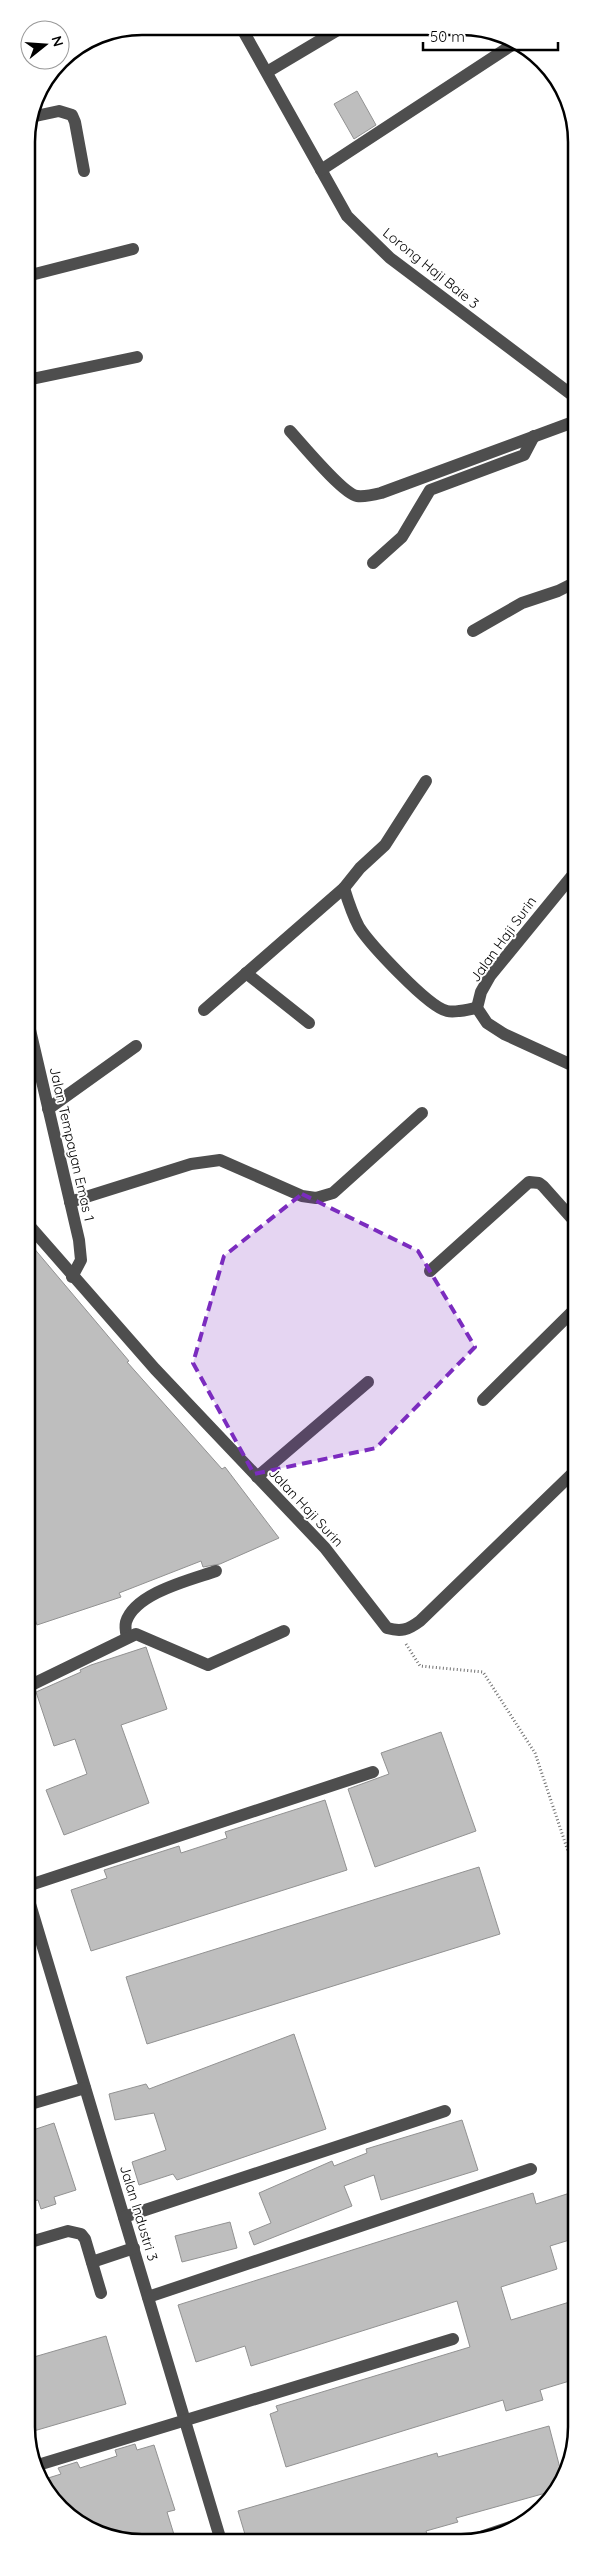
<svg xmlns="http://www.w3.org/2000/svg" width="603" height="2569" viewBox="0 0 603 2569" font-family="Quicksand,sans-serif">
	<style>
		.building { fill: #bebebe; stroke: #929292 }
		.lines { fill: none; stroke-linecap: round; stroke-linejoin: round }
		.path { stroke: #707070; stroke-width: 3; stroke-dasharray: 1 2.5; stroke-linecap: butt }
		.minor { stroke: #4e4e4e; stroke-width: 12 }
		.marked { fill: #7b2cbf; fill-opacity: 0.2; stroke: #7b2cbf; stroke-width: 4; stroke-dasharray: 10 6; stroke-linejoin: round }
		.labels { text-anchor: middle; dominant-baseline: central; stroke-width: 4; stroke-linejoin: round; paint-order: stroke }
		.street-label { font-size: 14px; fill: #000; stroke: #fff }
		.rim { fill: none; stroke: #000; stroke-width: 2.5 }
	</style>
	<rect width="100%" height="100%" fill="#fff"/>
	<g class="building">
		<polygon points="357,91 376,125 354,139 334,104"/>
		<polygon points="27,1240 129,1361 127,1362 222,1469 225,1467 279,1538 220,1564 203,1567 201,1561 119,1593 121,1597 37,1625 27,1596"/>
		<polygon points="146,1647 167,1709 121,1725 149,1803 64,1835 46,1790 87,1774 75,1739 54,1746 36,1692 81,1672 80,1670 91,1665"/>
		<polygon points="441,1732 476,1831 375,1867 348,1789 389,1774 381,1753"/>
		<polygon points="325,1800 347,1870 91,1951 71,1890 107,1878 104,1870 179,1846 181,1853 227,1838 225,1832"/>
		<polygon points="479,1867 500,1934 147,2044 126,1977"/>
		<polygon points="294,2034 326,2129 177,2180 173,2174 139,2185 132,2162 166,2150 154,2113 115,2120 109,2094 146,2084 149,2089"/>
		<polygon points="462,2120 478,2170 381,2200 374,2175 344,2186 352,2206 254,2245 249,2232 271,2223 259,2193 332,2161 334,2166 367,2153 366,2149"/>
		<polygon points="54,2123 76,2190 54,2197 56,2204 41,2209 38,2200 27,2203 27,2132"/>
		<polygon points="576,2191 576,2238 550,2246 557,2269 501,2287 511,2320 576,2300 576,2379 540,2390 543,2400 506,2411 503,2400 286,2467 270,2414 278,2411 276,2406 470,2347 457,2301 251,2366 245,2346 196,2362 178,2305 533,2193 536,2204"/>
		<polygon points="230,2222 237,2248 182,2262 175,2236"/>
		<polygon points="106,2336 126,2404 27,2433 27,2359"/>
		<polygon points="549,2426 561,2472 553,2491 456,2518 458,2522 426,2531 428,2537 411,2541 247,2541 238,2511 437,2453 438,2457"/>
		<polygon points="135,2444 137,2450 154,2445 175,2510 167,2512 176,2541 119,2540 60,2509 45,2479 61,2474 58,2468 77,2462 80,2468 117,2456 115,2450"/>
	</g>
	<g class="lines">
		<polyline class="path" points="406,1644 420,1666 483,1672 535,1753 576,1875"/>
		<g class="minor">
			<polyline points="241,27 347,216 390,258 576,398"/>
			<polyline points="267,72 341,28"/>
			<polyline points="31,117 59,111 72,115 75,122 84,171"/>
			<polyline points="321,170 512,45"/>
			<polyline points="27,191 28,200"/>
			<polyline points="27,276 133,249"/>
			<polyline points="27,380 137,357"/>
			<path d="M290 431C302 444 343 494 357 496 365 497 373 495 381 493L576 421"/>
			<polyline points="373,563 402,537 430,490 524,455 534,436"/>
			<polyline points="473,631 522,603 558,591 576,582"/>
			<polyline points="576,871 490,976 481,992 477,1008 487,1023 504,1034 576,1067"/>
			<polyline points="344,888 360,868 385,845 426,781"/>
			<polyline points="246,973 309,1023"/>
			<path d="M204 1010 344 888C348 901 352 914 359 927 370 944 428 1007 447 1011 457 1013 468 1009 477 1008"/>
			<polyline points="27,1017 79,1240 81,1260 72,1277"/>
			<polyline points="48,1109 136,1046"/>
			<polyline points="70,1202 191,1164 220,1160 302,1196 316,1198 333,1193 422,1113"/>
			<path d="M27 1223 155 1369 325 1548 387 1628C401 1632 408 1630 420 1621L576 1470"/>
			<polyline points="430,1271 529,1182 539,1183 543,1186 576,1223"/>
			<polyline points="483,1400 576,1308"/>
			<polyline points="257,1477 368,1382"/>
			<path d="M127 1637C126 1633 125 1626 126 1622 135 1593 190 1580 216 1571"/>
			<polyline points="27,1687 136,1634 208,1665 284,1631"/>
			<polyline points="27,1886 373,1772"/>
			<polyline points="27,1894 221,2541"/>
			<polyline points="27,2105 85,2088"/>
			<polyline points="124,2217 445,2111"/>
			<polyline points="27,2243 68,2231 81,2234 85,2239 101,2293"/>
			<polyline points="92,2262 134,2248"/>
			<polyline points="148,2297 531,2169"/>
			<polyline points="38,2465 453,2339"/>
			<polyline points="466,2542 522,2523"/>
		</g>
	</g>
	<path class="marked" d="M302 1194 418 1251 475 1347 376 1448 254 1474 193 1363 224 1256Z"/>
	<g class="labels">
		<g class="street-label">
			<text transform="translate(431 268) rotate(39)">Lorong Haji Baie 3</text>
			<text transform="translate(503 939) rotate(-54)">Jalan Haji Surin</text>
			<text transform="translate(72 1144) rotate(77)">Jalan Tempayan Emas 1</text>
			<text transform="translate(306 1507) rotate(47)">Jalan Haji Surin</text>
			<text transform="translate(139 2213) rotate(73)">Jalan Industri 3</text>
		</g>
	</g>
	<path d="M0 0H603V2569H0ZM142 35H461A107 107 0 0 1 568 142V2427A107 107 0 0 1 461 2534H142A107 107 0 0 1 35 2427V142A107 107 0 0 1 142 35Z" fill="#fff" fill-rule="evenodd"/>
	<path class="rim" d="M142 35H461A107 107 0 0 1 568 142V2427A107 107 0 0 1 461 2534H142A107 107 0 0 1 35 2427V142A107 107 0 0 1 142 35Z"/>
	<g transform="translate(45 45) rotate(73)"><circle r="24" fill="#ffffff" stroke="#999999"/>
	<path d="M0-4L9 19L0 12L-9 19Z" fill="#000000"/>
	<text y="-8" font-size="14" font-weight="bold" text-anchor="middle" fill="#000000">N</text>
	</g>
	<path d="M423 42v8h135v-8" fill="none" stroke="#000000" stroke-width="2.5"/>
	<text x="430" y="42" font-size="15" fill="#000000" stroke="#ffffff" stroke-width="4" paint-order="stroke">50 m</text>
</svg>
